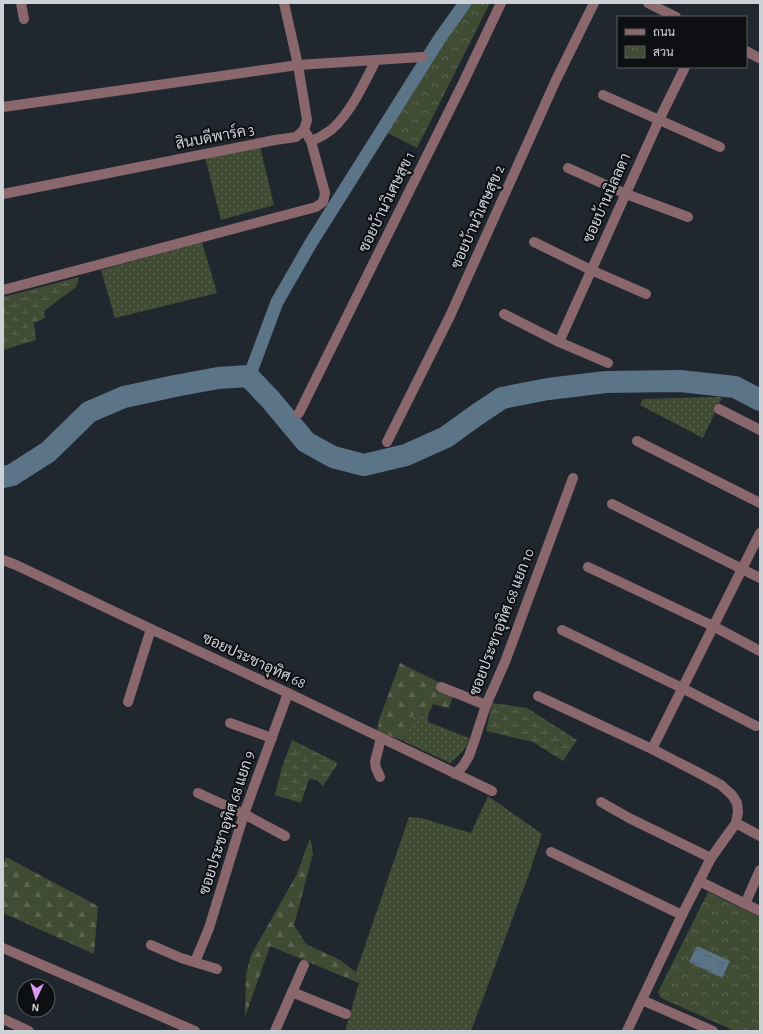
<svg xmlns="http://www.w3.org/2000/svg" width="763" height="1034" viewBox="0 0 763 1034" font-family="'Alegreya Sans',Sarabun,sans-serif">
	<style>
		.grass { fill: url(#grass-dots) }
		.forest { fill: url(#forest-firs) }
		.wetland { fill: url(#wetland-marsh) }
		.park { fill: url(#park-crowns) }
		.water { fill: url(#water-ripples) }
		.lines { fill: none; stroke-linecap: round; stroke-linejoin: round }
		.canal { stroke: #5b7488; stroke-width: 13 }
		.river { stroke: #5b7488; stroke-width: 22 }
		.minor { stroke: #8a676d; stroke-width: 10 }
		.labels { text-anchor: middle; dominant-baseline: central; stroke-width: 4; stroke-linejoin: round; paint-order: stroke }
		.street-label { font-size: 15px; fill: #ced2d7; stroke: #0d0f13 }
	</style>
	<defs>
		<pattern id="grass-dots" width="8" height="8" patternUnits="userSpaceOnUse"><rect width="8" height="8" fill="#404b34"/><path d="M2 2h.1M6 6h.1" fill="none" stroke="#5a6451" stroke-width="1.8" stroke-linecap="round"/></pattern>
		<pattern id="forest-firs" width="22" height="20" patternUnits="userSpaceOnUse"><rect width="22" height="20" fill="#404b34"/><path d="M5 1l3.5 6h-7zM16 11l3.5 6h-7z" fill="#5a6451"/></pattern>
		<pattern id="wetland-marsh" width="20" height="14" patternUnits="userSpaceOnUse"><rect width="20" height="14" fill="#404b34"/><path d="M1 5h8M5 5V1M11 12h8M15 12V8" fill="none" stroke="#5a6451"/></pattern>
		<pattern id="park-crowns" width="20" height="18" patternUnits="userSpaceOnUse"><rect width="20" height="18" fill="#404b34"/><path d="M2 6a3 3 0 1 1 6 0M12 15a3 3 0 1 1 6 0" fill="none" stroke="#5a6451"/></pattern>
		<pattern id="water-ripples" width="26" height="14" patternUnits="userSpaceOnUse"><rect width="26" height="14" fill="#5b7488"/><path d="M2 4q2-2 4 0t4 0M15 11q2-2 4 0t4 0" fill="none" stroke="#4f5f6b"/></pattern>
	</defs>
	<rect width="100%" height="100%" fill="#21272f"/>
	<g class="grass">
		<polygon points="260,147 274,205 221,220 205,157"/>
		<polygon points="202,242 217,293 115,318 101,270"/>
		<polygon points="719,397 722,398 703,438 640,405 643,399"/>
		<path d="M414 714 428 715V722L469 738C468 748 457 757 450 763L403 741Z"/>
		<polygon points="488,796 542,834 529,874 471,1031 345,1031 359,983 356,972 409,817 421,818 471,833"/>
	</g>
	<g class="forest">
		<polygon points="400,663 455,690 449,708 433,704 428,715 414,714 403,741 377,731 379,720"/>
		<polygon points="310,838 313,854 294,925 306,944 340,960 356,972 359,983 270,946 245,1017 246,974 251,955 297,874"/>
		<polygon points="6,857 98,906 94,954 3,913 3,866"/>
	</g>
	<g class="wetland">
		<polygon points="79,277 76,287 44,311 45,318 34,323 36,340 3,350 3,297"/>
		<polygon points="492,703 527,708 577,740 563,761 533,742 486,731"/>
		<polygon points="292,740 338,763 323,786 317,780 309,779 301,803 275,795 281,770"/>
	</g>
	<g class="park">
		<polygon points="466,3 490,3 417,148 386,132"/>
		<polygon points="708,892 760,917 760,1031 735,1031 661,998 658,992"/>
	</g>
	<polygon class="water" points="697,946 730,961 722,978 689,962"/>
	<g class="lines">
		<polyline class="canal" points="249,377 277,302 311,243 440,38 465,3"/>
		<polyline class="river" points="3,477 12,475 48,452 89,412 124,397 175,386 218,378 248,376 270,399 306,442 333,457 364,465 406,455 446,437 478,414 502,398 548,389 606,382 680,381 735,387 760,400"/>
		<g class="minor">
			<polyline points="21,3 24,19"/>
			<polyline points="648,3 676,17"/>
			<polyline points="746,51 759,58"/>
			<polyline points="603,95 720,147"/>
			<polyline points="3,107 298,65 422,57"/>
			<path d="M311 141C316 139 321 137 325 134 347 122 365 81 376 60"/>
			<polyline points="568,168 626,194 688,217"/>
			<polyline points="3,194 275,140 296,137 304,130 307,120 298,65 284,3"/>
			<polyline points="534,242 591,270 646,294"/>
			<polyline points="3,290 316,207 323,202 325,193 311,141 304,130"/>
			<polyline points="504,314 559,342 608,363"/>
			<polyline points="559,342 659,120 685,67"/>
			<polyline points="719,409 760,430"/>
			<polyline points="299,413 464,81 501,3"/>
			<polyline points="637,441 760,503"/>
			<polyline points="387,442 450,316 556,80 594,3"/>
			<polyline points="612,504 760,578"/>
			<polyline points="3,560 16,565 151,629 288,693 492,791"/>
			<polyline points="588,567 713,626 760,651"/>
			<polyline points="562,630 682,688 756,726"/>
			<polyline points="441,687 486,705"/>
			<polyline points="538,696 652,749 697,772 721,785 732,795 737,803 738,812 736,823 711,858 682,915 627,1031"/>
			<polyline points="128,702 151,629"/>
			<polyline points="230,723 272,738"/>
			<polyline points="652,749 760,533"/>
			<polyline points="455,774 463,766 469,756 475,739 486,705 505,662 573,478"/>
			<polyline points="380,777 376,768 375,762 381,738"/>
			<polyline points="198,793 244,814 285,836"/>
			<polyline points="601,802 629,818 711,858"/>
			<polyline points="736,823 760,836"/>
			<polyline points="551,852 682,915"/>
			<polyline points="699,881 760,911"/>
			<polyline points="745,904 760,870"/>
			<polyline points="151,945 181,958 217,969"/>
			<polyline points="3,948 195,1031"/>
			<polyline points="195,962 209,928 244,814 288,693"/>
			<polyline points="292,992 346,1014"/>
			<polyline points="642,1000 713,1031"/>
			<polyline points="3,1019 29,1031"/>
			<polyline points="275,1031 304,965"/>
		</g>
	</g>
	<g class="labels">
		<g class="street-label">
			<text transform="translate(215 137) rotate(-11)">สินบดีพาร์ค 3</text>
			<text transform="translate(607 198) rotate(-66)">ซอยบ้านนิลลดา</text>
			<text transform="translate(387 202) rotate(-64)">ซอยบ้านวิเศษสุข 1</text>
			<text transform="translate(478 217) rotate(-66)">ซอยบ้านวิเศษสุข 2</text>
			<text transform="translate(502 622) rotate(-69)">ซอยประชาอุทิศ 68 แยก 10</text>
			<text transform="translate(254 661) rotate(25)">ซอยประชาอุทิศ 68</text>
			<text transform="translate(227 823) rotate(-72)">ซอยประชาอุทิศ 68 แยก 9</text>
		</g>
	</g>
	<rect width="763" height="1034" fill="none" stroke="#ced2d7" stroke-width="8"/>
	<rect x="617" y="16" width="130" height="52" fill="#0d0f13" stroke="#5a5d61"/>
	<rect x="625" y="29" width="20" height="6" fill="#8a676d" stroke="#5a5d61"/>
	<text x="653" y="36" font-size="12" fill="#ced2d7">ถนน</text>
	<rect x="625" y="46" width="20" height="12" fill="url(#park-crowns)" stroke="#5a5d61"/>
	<text x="653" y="56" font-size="12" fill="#ced2d7">สวน</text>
	<g transform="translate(36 998) rotate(184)"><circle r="19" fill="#0d0f13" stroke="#5a5d61"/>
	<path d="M0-3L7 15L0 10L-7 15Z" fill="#db99f5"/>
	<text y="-6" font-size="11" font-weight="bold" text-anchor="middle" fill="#ced2d7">N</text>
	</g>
</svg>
